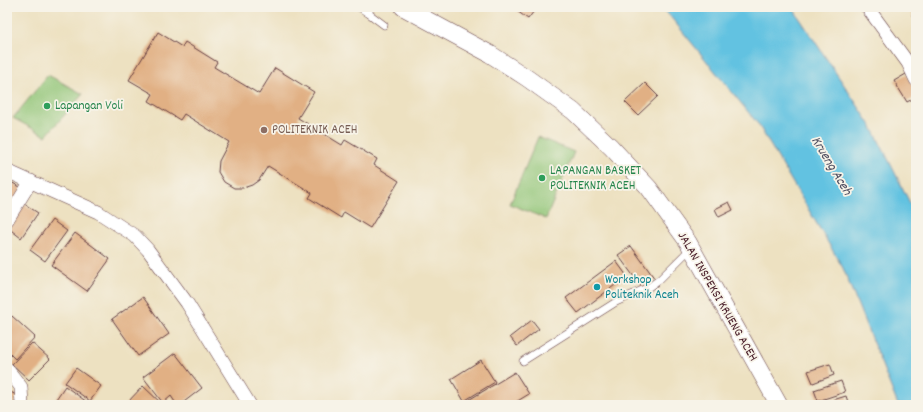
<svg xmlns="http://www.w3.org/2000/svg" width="923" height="412" viewBox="0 0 923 412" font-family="Dekko,sans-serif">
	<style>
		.green { fill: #91c577; stroke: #6e7251 }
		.water { fill: #62c2e1; stroke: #567086 }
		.building { fill: #e1b084 }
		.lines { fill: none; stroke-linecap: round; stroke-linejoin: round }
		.service-casing { stroke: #623c42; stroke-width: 8 }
		.minor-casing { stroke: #623c42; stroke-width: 14 }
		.tertiary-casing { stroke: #623c42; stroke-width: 18 }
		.service { stroke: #fff; stroke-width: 7 }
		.minor { stroke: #fff; stroke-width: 13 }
		.tertiary { stroke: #fff; stroke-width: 17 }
		.leisure-dot { fill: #2e9e5b; stroke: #f7f3e8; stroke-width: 1.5 }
		.education-dot { fill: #8d6e63; stroke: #f7f3e8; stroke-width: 1.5 }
		.culture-dot { fill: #0f9aa8; stroke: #f7f3e8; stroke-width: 1.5 }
		.labels { text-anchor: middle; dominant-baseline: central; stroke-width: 3.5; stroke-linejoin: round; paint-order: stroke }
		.leisure-label { font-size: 13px; fill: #27864d; stroke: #f7f3e8; text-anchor: start }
		.education-label { font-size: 13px; fill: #785e54; stroke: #f7f3e8; text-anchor: start }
		.culture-label { font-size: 13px; fill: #0d838f; stroke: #f7f3e8; text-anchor: start }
		.street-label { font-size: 13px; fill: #4a1f2b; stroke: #f7f3e8 }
		.water-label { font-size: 14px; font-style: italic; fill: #515062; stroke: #f7f3e8 }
	</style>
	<rect width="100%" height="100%" fill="#f7f3e8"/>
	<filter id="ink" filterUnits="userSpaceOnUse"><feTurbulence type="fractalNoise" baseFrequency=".025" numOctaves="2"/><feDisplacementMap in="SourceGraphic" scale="8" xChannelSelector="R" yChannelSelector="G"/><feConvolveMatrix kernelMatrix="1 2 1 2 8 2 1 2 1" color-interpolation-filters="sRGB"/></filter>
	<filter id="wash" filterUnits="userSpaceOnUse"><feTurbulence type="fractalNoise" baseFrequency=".012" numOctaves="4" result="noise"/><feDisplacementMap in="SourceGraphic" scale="16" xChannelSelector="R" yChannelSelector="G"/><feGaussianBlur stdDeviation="0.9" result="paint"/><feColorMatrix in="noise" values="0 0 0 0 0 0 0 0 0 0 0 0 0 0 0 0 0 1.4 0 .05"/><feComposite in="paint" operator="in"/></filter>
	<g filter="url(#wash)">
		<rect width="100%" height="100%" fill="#ede1c1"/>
		<g class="green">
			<polygon points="48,75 83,94 46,136 13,118"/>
			<polygon points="538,137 574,152 546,219 510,204"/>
		</g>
		<polygon class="water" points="659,7 792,7 872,127 916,215 916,405 898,405 843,268 758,124 669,15"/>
		<g id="blocks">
			<g class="building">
				<polygon points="520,7 537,7 528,19 517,11"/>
				<polygon points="914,7 916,7 916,16 912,16"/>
				<polygon points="158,32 182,47 185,42 217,62 214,67 259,94 275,68 314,92 298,118 342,145 345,140 377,159 374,165 399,181 370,228 344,212 341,218 309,198 312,193 268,166 259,180 252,185 243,188 234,188 224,182 218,172 219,161 229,142 184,114 180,120 149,101 153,94 129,80"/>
				<polygon points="906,74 916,91 916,97 907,102 894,81"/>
				<polygon points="645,83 658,96 638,115 625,102"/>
				<polygon points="7,180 22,188 10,209 7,207"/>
				<polygon points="729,202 733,210 719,217 715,209"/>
				<polygon points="23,203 38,213 21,238 7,227"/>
				<polygon points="52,220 67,231 45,261 30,250"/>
				<polygon points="75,233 110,259 87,291 51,265"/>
				<polygon points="631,246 655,279 643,289 618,255"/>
				<polygon points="616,261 627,276 578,313 566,298"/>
				<polygon points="143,297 169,334 138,356 112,319"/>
				<polygon points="12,316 35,337 15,359 7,351 7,322"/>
				<polygon points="532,320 539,329 517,346 510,337"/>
				<polygon points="32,343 50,359 29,380 12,364"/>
				<polygon points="175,353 202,388 180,405 177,405 171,396 163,403 143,377"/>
				<polygon points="481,360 495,382 464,401 451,379"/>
				<polygon points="830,364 834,375 813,383 808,371"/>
				<polygon points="76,368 101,386 90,401 65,383"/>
				<polygon points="515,372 529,394 511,405 470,405 467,401"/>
				<polygon points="841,381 845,392 818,401 814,390"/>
				<polygon points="65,386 91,405 52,405"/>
				<polygon points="143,386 163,405 125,405"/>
				<polygon points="7,390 18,396 13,405 7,405"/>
				<polygon points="846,396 849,405 834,405 833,400"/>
			</g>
		</g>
	</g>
	<g filter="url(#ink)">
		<use href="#blocks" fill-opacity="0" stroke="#623c42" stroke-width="1"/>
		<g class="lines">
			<g class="service-casing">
				<g id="service">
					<polyline points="359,7 368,13"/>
					<polyline points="371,7 368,13 384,25"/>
					<polyline points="523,361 616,302 649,287 660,279 691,248"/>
				</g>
			</g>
			<g class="minor-casing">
				<g id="minor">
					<polyline points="867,7 908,63 916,80"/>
					<polyline points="7,171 98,212 135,236 148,250 187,303 250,405"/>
					<polyline points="7,220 31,181"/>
					<polyline points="7,369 21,387 22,405"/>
				</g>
			</g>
			<g class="tertiary-casing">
				<polyline id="tertiary" points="403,7 490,54 527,78 573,111 611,147 649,188 688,242 779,405"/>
			</g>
			<use href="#service" class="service"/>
			<use href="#minor" class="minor"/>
			<use href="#tertiary" class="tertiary"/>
		</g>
	</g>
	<g class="leisure-dot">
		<circle cx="47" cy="106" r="4"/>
		<circle cx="542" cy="178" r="4"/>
	</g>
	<circle class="education-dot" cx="264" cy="130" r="4"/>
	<circle class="culture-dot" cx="597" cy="287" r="4"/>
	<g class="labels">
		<g class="leisure-label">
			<text x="55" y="106">Lapangan Voli</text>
			<text x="550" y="171">LAPANGAN BASKET<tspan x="550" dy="15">POLITEKNIK ACEH</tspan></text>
		</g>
		<g class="education-label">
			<text x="272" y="130">POLITEKNIK ACEH</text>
		</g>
		<g class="culture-label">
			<text x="605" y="280">Workshop<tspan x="605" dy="15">Politeknik Aceh</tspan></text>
		</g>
		<g class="street-label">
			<text transform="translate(717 297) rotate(60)">JALAN INSPEKSI KRUENG ACEH</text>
		</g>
		<g class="water-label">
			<text transform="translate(831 166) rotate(59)">Krueng Aceh</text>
		</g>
	</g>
	<rect width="923" height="412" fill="none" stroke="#f7f3e8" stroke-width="24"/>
</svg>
